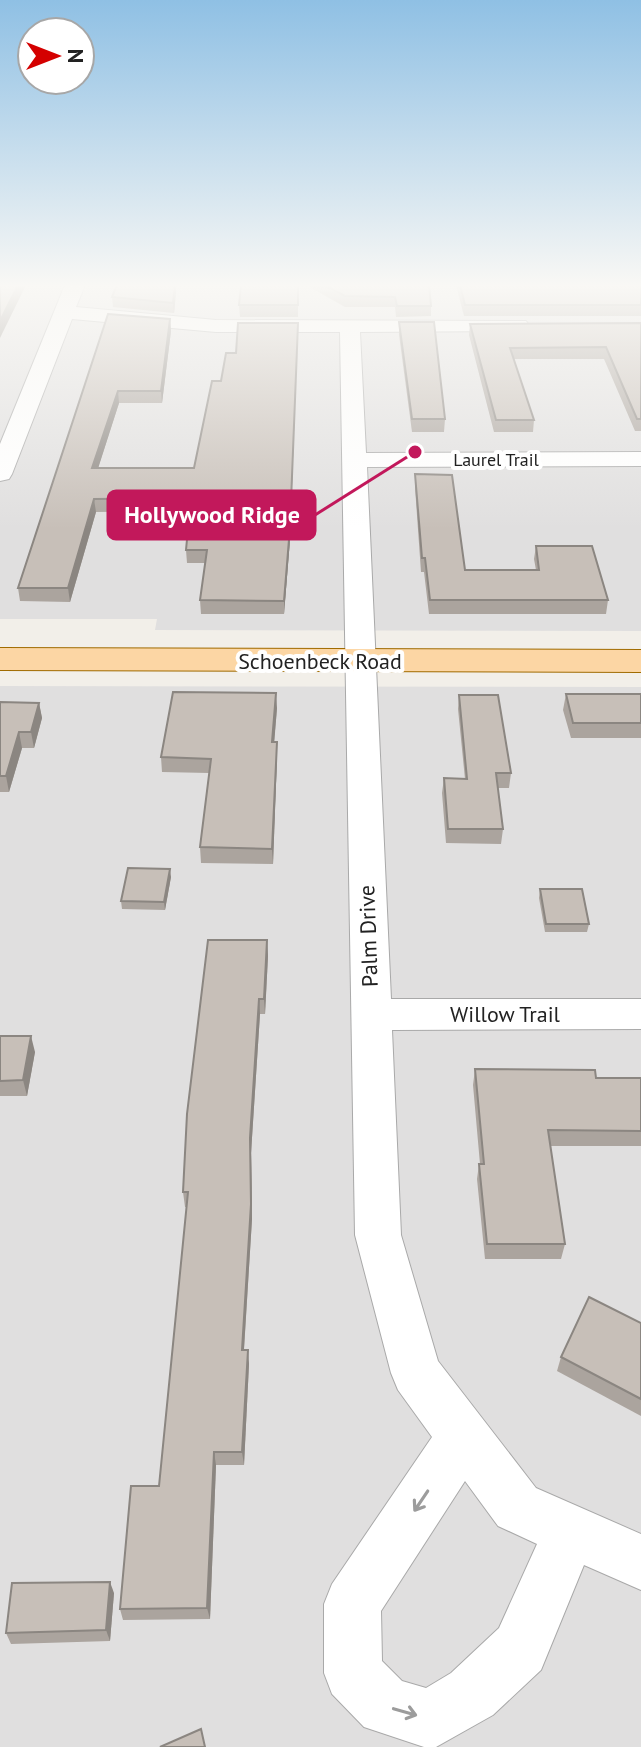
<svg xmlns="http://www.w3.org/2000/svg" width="641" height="1747" viewBox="0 0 641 1747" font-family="'PT Sans',sans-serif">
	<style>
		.residential { fill: #e0dfdf }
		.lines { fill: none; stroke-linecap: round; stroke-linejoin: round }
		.minor-casing { stroke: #a9a9a9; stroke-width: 2 }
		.major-casing { stroke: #a06b00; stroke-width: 2 }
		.minor { fill: #fff; fill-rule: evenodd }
		.major { fill: #fcd6a4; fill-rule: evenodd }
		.wall { fill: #aba49e }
		.shaded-wall { fill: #8b8681 }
		.building { fill: #c7bfb8; stroke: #8b8681; stroke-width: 2 }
		.oneway { stroke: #9c9c9c }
		.labels { text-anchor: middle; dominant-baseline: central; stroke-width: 8; stroke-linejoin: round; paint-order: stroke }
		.far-street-label { font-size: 18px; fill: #222; stroke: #fff }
		.street-label { font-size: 22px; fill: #222; stroke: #fff }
		.leader { fill: none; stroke: #c2185b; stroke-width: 3 }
		.callout-dot { fill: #c2185b; stroke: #fff; stroke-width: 3 }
		.callout { fill: #c2185b; stroke: #c2185b; stroke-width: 3 }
		.callout-label { font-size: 24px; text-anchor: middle; font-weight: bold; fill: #fff }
	</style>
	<rect width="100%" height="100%" fill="#f2efe9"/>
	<g class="residential">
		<polygon points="0,285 641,285 641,631 155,630 157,619 0,619"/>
		<polygon points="0,686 641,687 641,1747 0,1747"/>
	</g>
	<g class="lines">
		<g class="minor-casing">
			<path id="minor" d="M65 285H85L76 307 216 320 526 321 529 325 519 331 360 332 366 453 641 452V466L367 467 391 999H641V1029L392 1030 401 1235 438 1361 536 1488 641 1534V1590L584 1565 541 1670 493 1715 436 1747H424L364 1727 332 1694 324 1673V1604L332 1584 432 1437 398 1390 391 1373 355 1235 340 332H216L72 319 12 474 9 479 0 481V444ZM465 1481 498 1526 537 1544 499 1628 451 1673 426 1688 402 1681 382 1661 381 1611Z"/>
		</g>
		<g class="major-casing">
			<polygon id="major" points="0,648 641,650 641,672 0,670"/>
		</g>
		<use href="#minor" class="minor"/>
		<use href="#major" class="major"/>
	</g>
	<g class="wall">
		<polygon points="298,285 298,317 240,317 239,305"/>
		<polygon points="306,285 429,285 431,306 431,316 396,317 395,307 345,307"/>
		<polygon points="456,285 641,285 641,316 464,316"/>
		<polygon points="176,292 174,313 113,307 112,297"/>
		<polygon points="108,314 170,319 171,331 162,403 119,403 98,468 194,468 221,381 236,353 298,323 290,540 284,614 201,614 200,600 205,563 187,563 186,550 190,511 96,512 70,602 20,601 18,588"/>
		<polygon points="399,322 445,419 444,432 412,432 399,335"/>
		<polygon points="641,323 641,431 635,431 604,359 514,359 534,420 533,432 494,432 469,335 470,324"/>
		<polygon points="415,474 465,570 536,570 534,559 536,546 608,600 606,614 429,614 424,572 421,572 415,487"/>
		<polygon points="566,694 641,694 641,738 571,738 563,710"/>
		<polygon points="459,695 511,773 509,788 498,788 503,829 501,844 446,843 442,793 444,778 465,779 458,709"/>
		<polygon points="0,702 39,703 42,718 34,748 22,748 9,792 0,792"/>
		<polygon points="277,708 274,742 277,742 277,757 273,864 201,863 200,847 209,773 162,772 161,757"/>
		<polygon points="171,877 165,910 122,909 121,901"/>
		<polygon points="540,889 589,924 587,932 545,932 539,898"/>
		<polygon points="267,940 268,956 265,1014 260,1014 251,1153 252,1219 244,1350 249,1364 244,1465 216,1465 210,1619 123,1620 120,1609 159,1486 187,1207 185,1207 183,1192"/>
		<polygon points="0,1036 35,1052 27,1096 0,1096"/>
		<polygon points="475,1069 596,1078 641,1078 641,1146 550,1146 565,1244 561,1259 485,1259 477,1179 479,1164 480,1164 473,1085"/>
		<polygon points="641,1323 641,1416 557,1371 561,1357"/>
		<polygon points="114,1593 110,1641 11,1644 6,1633"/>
	</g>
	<g class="shaded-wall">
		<polygon points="18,285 26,285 0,338 0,321"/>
		<polygon points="176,285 176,292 174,313 173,303"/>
		<polygon points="170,319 171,331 162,403 161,391"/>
		<polygon points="298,323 290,540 284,614 284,601"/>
		<polygon points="118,391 119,403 94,481 92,468"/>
		<polygon points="94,499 96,512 70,602 68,588"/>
		<polygon points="276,693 277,708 273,757 272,742"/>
		<polygon points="39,703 42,718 34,748 31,732"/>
		<polygon points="19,732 22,748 9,792 6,776"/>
		<polygon points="277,742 277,757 273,864 272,849"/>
		<polygon points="170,869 171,877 165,910 164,902"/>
		<polygon points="267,940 268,956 265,1014 264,999"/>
		<polygon points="259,999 260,1014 251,1153 252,1219 243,1364 242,1350 250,1138"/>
		<polygon points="31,1036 35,1052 27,1096 23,1080"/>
		<polygon points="248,1350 249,1364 244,1465 242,1452"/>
		<polygon points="214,1452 216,1465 210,1619 207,1608"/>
		<polygon points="110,1582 114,1593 110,1641 106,1630"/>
	</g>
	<g class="building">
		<polygon points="0,285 18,285 0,321"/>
		<polygon points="117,285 175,285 173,303 112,297"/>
		<polygon points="241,285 298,285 298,305 239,305"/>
		<polygon points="324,285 429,285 431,306 397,306 395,297 345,296"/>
		<polygon points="460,285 641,285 641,305 465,305"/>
		<polygon points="108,314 170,319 161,391 118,391 92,468 194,468 212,381 221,381 226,353 236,353 238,323 298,323 290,527 284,601 200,600 207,550 186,550 191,498 94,499 68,588 18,588"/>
		<polygon points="399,322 434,322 445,419 412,419"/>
		<polygon points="641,323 641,419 637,419 606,347 510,348 534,420 496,420 470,324"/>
		<polygon points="415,474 452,475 465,570 539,570 536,546 592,546 608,600 430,600 425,558 422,558"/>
		<polygon points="173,692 276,693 272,742 277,742 272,849 200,847 211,759 161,757"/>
		<polygon points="566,694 641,694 641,723 573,723"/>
		<polygon points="459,695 498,695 511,773 496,773 503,829 448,829 444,778 467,779"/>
		<polygon points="0,702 39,703 31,732 19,732 6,776 0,776"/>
		<polygon points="128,868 170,869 164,902 121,901"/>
		<polygon points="540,889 582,889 589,924 546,924"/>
		<polygon points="208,940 267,940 264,999 259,999 250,1138 251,1204 242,1350 248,1350 242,1452 214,1452 207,1608 120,1609 131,1486 159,1486 188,1192 183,1192 187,1114"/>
		<polygon points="0,1036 31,1036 23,1080 0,1081"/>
		<polygon points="475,1069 595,1070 596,1078 641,1078 641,1131 548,1130 565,1244 487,1244 479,1164 484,1164"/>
		<polygon points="589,1297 641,1323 641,1399 561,1357"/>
		<polygon points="110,1582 106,1630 6,1633 12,1583"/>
		<polygon points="201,1729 205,1747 160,1747"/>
	</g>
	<defs><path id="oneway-shaft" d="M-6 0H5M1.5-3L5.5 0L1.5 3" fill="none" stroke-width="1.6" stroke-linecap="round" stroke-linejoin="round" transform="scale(2)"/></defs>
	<g class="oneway">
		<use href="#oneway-shaft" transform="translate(421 1501) rotate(124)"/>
		<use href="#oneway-shaft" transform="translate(405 1712) rotate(16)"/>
	</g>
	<linearGradient id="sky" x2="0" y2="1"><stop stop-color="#8fc0e4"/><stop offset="0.54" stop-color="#f9f8f5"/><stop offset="1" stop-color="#f9f8f5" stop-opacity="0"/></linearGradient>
	<rect width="641" height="529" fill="url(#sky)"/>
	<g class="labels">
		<g class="far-street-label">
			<text x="496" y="459">Laurel Trail</text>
		</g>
		<g class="street-label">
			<text x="320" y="661">Schoenbeck Road</text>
			<text transform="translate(368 936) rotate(-92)">Palm Drive</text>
			<text x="505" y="1014">Willow Trail</text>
		</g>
	</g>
	<path class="leader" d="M415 452L315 515"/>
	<circle class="callout-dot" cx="415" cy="452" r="8"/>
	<rect class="callout" x="108" y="491" width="207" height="48" rx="8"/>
	<g class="callout-label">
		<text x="212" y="523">Hollywood Ridge</text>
	</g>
	<g transform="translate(56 56) rotate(90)"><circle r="38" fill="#ffffff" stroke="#a7a7a7" stroke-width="2"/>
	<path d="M0-6L14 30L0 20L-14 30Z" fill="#d40000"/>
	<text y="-12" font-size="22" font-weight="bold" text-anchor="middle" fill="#222222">N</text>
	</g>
</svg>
